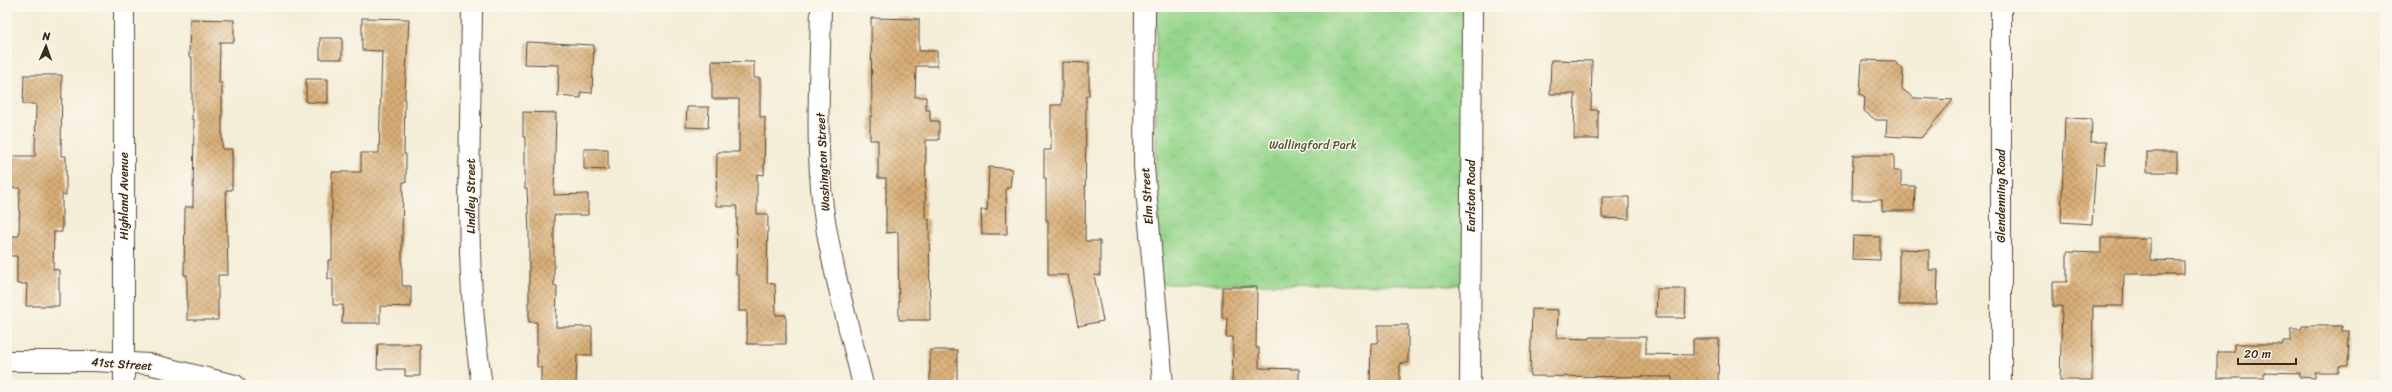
<svg xmlns="http://www.w3.org/2000/svg" width="2392" height="392" viewBox="0 0 2392 392" font-family="Sriracha,sans-serif">
	<style>
		.park { fill: url(#park-crowns); stroke: #688055 }
		.building { fill: url(#building-cross-hatch) }
		.lines { fill: none; stroke-linecap: round; stroke-linejoin: round }
		.street-casing { stroke: #57473a; stroke-width: 22 }
		.street { stroke: #fff; stroke-width: 20 }
		.labels { text-anchor: middle; dominant-baseline: central; stroke-width: 3; stroke-linejoin: round; paint-order: stroke }
		.park-label { font-size: 12px; fill: #52553a; stroke: #fbf7ec }
		.street-label { font-size: 12px; fill: #3b2a1e; stroke: #fbf7ec }
	</style>
	<defs>
		<pattern id="park-crowns" width="20" height="18" patternUnits="userSpaceOnUse"><rect width="20" height="18" fill="#96d68c"/><path d="M2 6a3 3 0 1 1 6 0M12 15a3 3 0 1 1 6 0" fill="none" stroke="#82b878"/></pattern>
		<pattern id="building-cross-hatch" width="8" height="8" patternUnits="userSpaceOnUse"><rect width="8" height="8" fill="#d8ae77"/><path d="M0 0l8 8M0 8l8-8" fill="none" stroke="#b08e61"/></pattern>
	</defs>
	<rect width="100%" height="100%" fill="#fbf7ec"/>
	<filter id="ink" filterUnits="userSpaceOnUse"><feTurbulence type="fractalNoise" baseFrequency=".025" numOctaves="2"/><feDisplacementMap in="SourceGraphic" scale="8" xChannelSelector="R" yChannelSelector="G"/><feConvolveMatrix kernelMatrix="1 2 1 2 8 2 1 2 1" color-interpolation-filters="sRGB"/></filter>
	<filter id="wash" filterUnits="userSpaceOnUse"><feTurbulence type="fractalNoise" baseFrequency=".012" numOctaves="4" result="noise"/><feDisplacementMap in="SourceGraphic" scale="16" xChannelSelector="R" yChannelSelector="G"/><feGaussianBlur stdDeviation="0.9" result="paint"/><feColorMatrix in="noise" values="0 0 0 0 0 0 0 0 0 0 0 0 0 0 0 0 0 1.4 0 .05"/><feComposite in="paint" operator="in"/></filter>
	<g filter="url(#wash)">
		<rect width="100%" height="100%" fill="#f4edd7"/>
		<polygon class="park" points="1156,7 1470,7 1468,285 1156,284"/>
		<g id="blocks">
			<g class="building">
				<polygon points="362,18 409,19 405,91 404,154 406,154 406,182 403,182 402,241 402,286 411,286 411,307 380,306 380,323 342,323 343,305 333,305 333,279 328,279 328,260 332,260 332,172 361,172 361,153 379,153 382,51 362,50"/>
				<polygon points="871,18 919,19 919,51 937,51 937,66 916,66 915,97 926,97 926,110 930,110 930,121 939,121 939,140 926,140 925,219 929,219 930,320 899,320 898,232 886,233 886,178 878,178 878,140 870,140 870,116 872,116"/>
				<polygon points="190,19 234,20 234,42 220,42 219,83 222,83 222,149 232,149 232,190 226,190 228,275 218,275 218,320 187,320 187,275 184,275 185,207 193,207 194,120 192,120 192,57 189,57"/>
				<rect x="320" y="38" width="22" height="21"/>
				<polygon points="526,42 594,45 592,93 581,92 581,98 558,96 559,65 525,64"/>
				<polygon points="1551,60 1592,61 1591,110 1598,110 1598,139 1574,139 1575,94 1550,94"/>
				<polygon points="1862,60 1894,61 1903,69 1902,89 1914,98 1953,100 1921,138 1886,136 1887,120 1876,120 1864,111 1865,97 1860,94"/>
				<polygon points="712,61 754,62 754,78 760,78 760,117 765,117 764,175 757,174 757,214 768,214 767,283 775,284 776,315 786,315 786,344 747,344 747,311 739,311 739,275 736,275 737,206 716,206 717,152 739,152 739,99 712,99"/>
				<polygon points="1062,62 1089,63 1089,96 1086,96 1085,241 1100,241 1100,276 1094,275 1103,321 1078,326 1068,275 1048,275 1048,220 1046,220 1046,179 1044,179 1044,150 1051,150 1051,105 1062,105"/>
				<polygon points="24,75 62,75 61,156 66,156 66,195 62,195 62,232 54,232 53,269 59,270 59,306 26,306 27,284 17,284 17,256 8,256 8,236 19,236 20,188 8,188 9,156 35,156 36,104 23,104"/>
				<polygon points="306,79 328,79 328,103 306,102"/>
				<polygon points="687,107 709,107 708,128 686,127"/>
				<polygon points="523,112 556,113 554,195 588,194 588,215 554,215 554,286 557,286 556,327 592,327 592,355 577,355 576,385 541,385 541,367 537,367 537,322 529,322 529,233 527,189 525,189 525,137 523,137"/>
				<polygon points="2065,118 2092,119 2091,142 2106,142 2105,164 2096,164 2092,224 2061,222"/>
				<polygon points="584,149 608,149 608,170 584,169"/>
				<rect x="2147" y="152" width="30" height="20"/>
				<polygon points="1853,155 1894,155 1894,171 1901,171 1901,186 1915,186 1914,211 1882,211 1882,200 1852,200"/>
				<polygon points="989,167 1012,169 1010,188 1006,188 1007,234 982,234 981,210 987,210"/>
				<polygon points="1602,197 1629,197 1629,219 1602,218"/>
				<polygon points="1853,236 1880,237 1880,260 1852,259"/>
				<polygon points="2101,238 2150,238 2150,260 2184,261 2184,274 2124,274 2123,306 2093,306 2092,380 2060,380 2062,306 2053,306 2053,282 2067,282 2067,252 2101,253"/>
				<polygon points="1899,249 1929,250 1929,270 1938,270 1937,305 1899,305"/>
				<polygon points="1222,287 1257,287 1256,348 1259,348 1259,368 1299,369 1299,385 1232,385 1233,337 1226,337 1227,318 1222,318"/>
				<polygon points="1657,289 1686,289 1685,318 1656,318"/>
				<polygon points="1532,309 1558,310 1557,338 1590,339 1590,337 1646,337 1646,354 1693,355 1693,339 1719,339 1718,383 1672,382 1672,377 1530,376"/>
				<polygon points="1378,325 1408,325 1408,363 1400,363 1400,385 1370,385 1371,343 1378,343"/>
				<polygon points="2302,326 2342,326 2342,331 2349,331 2348,366 2339,366 2339,372 2315,372 2315,378 2300,377 2300,373 2264,372 2264,378 2217,378 2217,352 2234,352 2234,344 2283,344 2283,341 2291,341 2291,329 2302,329"/>
				<polygon points="378,344 420,344 420,376 405,376 405,369 377,369"/>
				<rect x="930" y="350" width="27" height="35"/>
			</g>
		</g>
	</g>
	<g filter="url(#ink)">
		<use href="#blocks" fill-opacity="0" stroke="#57473a" stroke-width="1"/>
		<g class="lines">
			<g class="street-casing">
				<g id="street">
					<polyline points="124,7 124,385"/>
					<path d="M472 7C471 133 462 261 482 385"/>
					<path d="M821 7C820 73 815 142 823 207 831 267 849 326 863 385"/>
					<polyline points="1145,7 1144,166 1163,385"/>
					<polyline points="7,361 94,361 149,364 235,385"/>
					<polyline points="1470,385 1472,7"/>
					<polyline points="2001,385 2001,7"/>
				</g>
			</g>
			<use href="#street" class="street"/>
		</g>
	</g>
	<g class="labels">
		<g class="park-label">
			<text x="1313" y="145">Wallingford Park</text>
		</g>
		<g class="street-label">
			<text transform="translate(823 162) rotate(-93)">Washington Street</text>
			<text transform="translate(124 196) rotate(-90)">Highland Avenue</text>
			<text transform="translate(471 196) rotate(-90)">Lindley Street</text>
			<text transform="translate(1147 196) rotate(-94)">Elm Street</text>
			<text transform="translate(1471 196) rotate(-90)">Earlston Road</text>
			<text transform="translate(2001 196) rotate(-90)">Glendenning Road</text>
			<text transform="translate(122 364) rotate(4)">41st Street</text>
		</g>
	</g>
	<rect width="2392" height="392" fill="none" stroke="#fbf7ec" stroke-width="24"/>
	<g transform="translate(46 46) rotate(2)" stroke="#fbf7ec" stroke-width="3" paint-order="stroke">
	<path d="M0-3L7 15L0 10L-7 15Z" fill="#3b2a1e"/>
	<text y="-6" font-size="11" font-weight="bold" text-anchor="middle" fill="#3b2a1e">N</text>
	</g>
	<path d="M2238 358v6h58v-6" fill="none" stroke="#3b2a1e" stroke-width="2"/>
	<text x="2244" y="358" font-size="12" fill="#3b2a1e" stroke="#fbf7ec" stroke-width="3" paint-order="stroke">20 m</text>
</svg>
